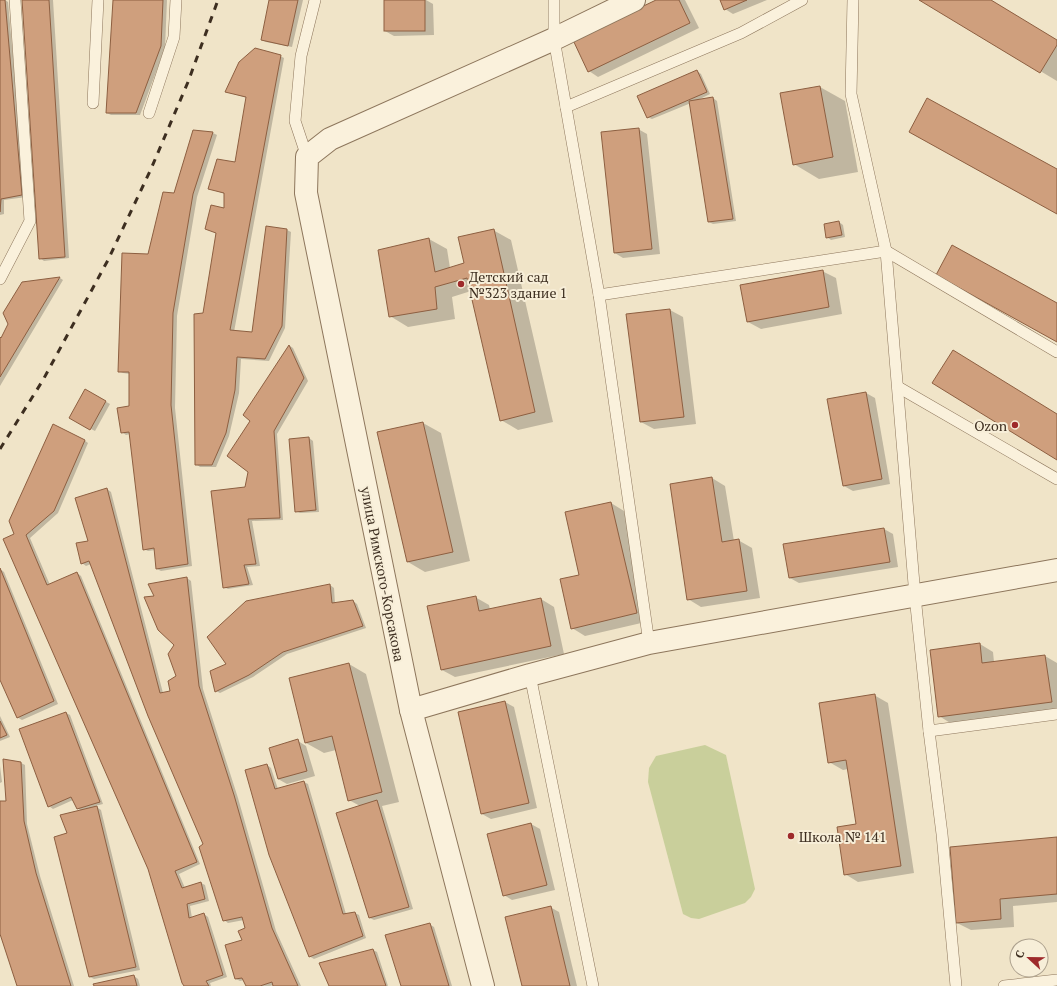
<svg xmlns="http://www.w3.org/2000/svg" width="1057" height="986" viewBox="0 0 1057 986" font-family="'PT Serif',serif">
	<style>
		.green { fill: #c9cf9b }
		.shadow { fill: #0003 }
		.building { fill: #cf9f7d; stroke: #8d5f41 }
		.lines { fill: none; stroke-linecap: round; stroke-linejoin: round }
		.lane-casing { stroke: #8d765c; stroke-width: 12 }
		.street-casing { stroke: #8d765c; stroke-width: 24 }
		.lane { stroke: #faf1dc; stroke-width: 11 }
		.street { stroke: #faf1dc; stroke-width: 22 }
		.rail { stroke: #3d2e20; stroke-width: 3; stroke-dasharray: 7 7; stroke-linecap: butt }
		.poi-dot { fill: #9e2a2b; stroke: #f7eed8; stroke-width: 1.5 }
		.labels { text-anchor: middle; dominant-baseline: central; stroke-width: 4; stroke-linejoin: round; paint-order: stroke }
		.poi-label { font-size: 14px; fill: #3d2e20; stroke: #f7eed8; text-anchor: start }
		.street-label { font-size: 14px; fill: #3d2e20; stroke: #f7eed8 }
	</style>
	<rect width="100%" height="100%" fill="#f0e4c8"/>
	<polygon class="green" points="705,745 726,755 755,889 751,897 745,903 699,919 691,918 683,914 648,782 649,768 656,756"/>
	<g class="shadow">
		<polygon points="0,0 5,0 8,2 26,197 4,200 4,214 0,215"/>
		<polygon points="23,0 53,0 69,258 44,261 40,258"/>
		<polygon points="114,0 167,0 165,48 140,115 111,115 107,113"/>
		<polygon points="270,0 303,0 292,47 266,42 262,40"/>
		<polygon points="385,0 426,0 433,4 434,35 394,36 385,31"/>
		<polygon points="658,0 685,0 699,28 598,77 589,71"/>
		<polygon points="721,0 767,0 733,14 725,9"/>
		<polygon points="921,0 990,0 1057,40 1057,81"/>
		<polygon points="280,56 284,58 234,332 253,333 287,230 291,232 285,328 269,361 241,359 239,393 229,436 216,467 200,467 196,464 204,314 225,209 225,194 210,189 236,163 247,98 227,92"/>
		<polygon points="697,71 701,74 710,94 696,101 713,98 717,101 736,221 713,224 709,222 691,103 652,119 647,117"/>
		<polygon points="820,87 845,101 858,172 819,179 794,164"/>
		<polygon points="638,129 647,134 660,254 623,258 615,253"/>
		<polygon points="194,131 213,133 217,135 197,197 177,316 175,408 192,566 161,571 157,569 156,550 148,551 144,549 130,434 126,435 122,432 130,407 130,374 123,373 119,371 148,255 174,194"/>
		<polygon points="839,222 843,225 845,237 831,240 827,237"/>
		<polygon points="493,230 511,240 553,422 518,430 501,420 471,291 452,297 455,319 408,327 390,316 429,239 447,249 450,268 465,264"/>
		<polygon points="822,271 836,278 842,314 761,329 748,322"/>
		<polygon points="60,278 63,280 0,386 0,338 2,339"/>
		<polygon points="670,310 683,317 696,424 654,429 641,422"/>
		<polygon points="290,346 293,348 308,381 277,434 283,520 252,521 260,566 247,567 253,585 228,589 224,587 249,471 251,420"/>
		<polygon points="85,390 110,404 95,431 70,418"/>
		<polygon points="866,393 875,398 890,484 853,491 844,486"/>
		<polygon points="423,423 441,433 470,561 425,572 408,562"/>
		<polygon points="309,438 313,441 319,512 300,513 296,511"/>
		<polygon points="84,440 88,443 58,513 30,538 50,585 77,573 81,576 200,864 179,874 185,888 201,883 205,885 209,901 190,906 192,918 204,914 208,917 227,977 210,983 211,986 186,986 149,868 15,534"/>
		<polygon points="712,478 725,486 734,541 738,540 752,548 760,598 701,607 688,599"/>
		<polygon points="107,489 111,492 163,693 171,692 177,676 175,645 156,596 187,578 191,581 203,689 238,798 276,931 301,986 274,986 274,985 270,986 247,986 244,980 240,981 236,979 246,928 244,920 228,923 224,920 205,844 91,564 86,566 82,563"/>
		<polygon points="611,503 624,511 650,621 585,636 572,628 580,576"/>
		<polygon points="884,529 893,534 898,567 799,583 790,578 785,545"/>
		<polygon points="0,569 4,572 58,704 22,720 17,717 0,677"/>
		<polygon points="330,585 334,588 335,604 353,601 357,604 366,628 287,654 253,677 220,693 216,691 227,664"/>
		<polygon points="475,597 489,605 490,610 541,599 554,607 564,654 455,677 442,670"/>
		<polygon points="980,644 993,652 994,662 1045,656 1057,663 1057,711 952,724 939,716"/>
		<polygon points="349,664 366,674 399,802 382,806 413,909 374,920 370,918 360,806 349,800 336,750 324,753 306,743 290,679"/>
		<polygon points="874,695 888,703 914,873 858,882 845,874 857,825 848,769 843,770 829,762"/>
		<polygon points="505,702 514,707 537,808 491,819 482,814 459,712"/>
		<polygon points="66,713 70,715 103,804 95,806 101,810 140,970 94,979 90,977 68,834 82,811 77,808 73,800 53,809 49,806"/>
		<polygon points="0,716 10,737 0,741"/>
		<polygon points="298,741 306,746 315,776 287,784 278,779"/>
		<polygon points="21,763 25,765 27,824 40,876 74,986 18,986 0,931 0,802 7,801"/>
		<polygon points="267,765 271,768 278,789 304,782 308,784 346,914 355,913 359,915 366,938 314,959 309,956"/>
		<polygon points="0,766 2,782 0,783"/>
		<polygon points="531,824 540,829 555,890 512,900 504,895 489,835"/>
		<polygon points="1057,838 1057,902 1013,906 1014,927 971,930 957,923"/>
		<polygon points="550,907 559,912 577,986 523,986"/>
		<polygon points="429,924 434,927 452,986 402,986"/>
		<polygon points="373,950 377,952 388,986 330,986"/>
		<polygon points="134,976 138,979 140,986 95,986"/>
	</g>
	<g class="building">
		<polygon points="0,0 5,0 22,195 1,199 0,212"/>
		<polygon points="22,0 49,0 65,257 39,259"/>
		<polygon points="113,0 163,0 161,46 136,113 106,113"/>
		<polygon points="269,0 298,0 288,46 261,40"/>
		<rect x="384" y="0" width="41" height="31"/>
		<polygon points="656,0 679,0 690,23 588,72 573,40"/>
		<polygon points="720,0 747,0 724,10"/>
		<polygon points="919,0 991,0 1057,40 1057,45 1040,73"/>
		<polygon points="255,48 281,55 230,330 252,332 266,226 287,229 282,326 265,359 237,357 235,390 226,433 212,465 195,465 194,314 203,313 216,233 205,229 211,205 224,208 224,193 208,189 217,159 235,162 246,97 225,92 239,62"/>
		<polygon points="697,70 707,92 647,118 637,96"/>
		<polygon points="820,86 833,157 793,165 780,93"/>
		<polygon points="713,97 733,219 708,222 689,101"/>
		<polygon points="927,98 1057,169 1057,214 909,132"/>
		<polygon points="639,128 652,249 614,253 601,132"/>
		<polygon points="193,130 213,132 193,194 173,313 171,405 188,564 156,569 154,548 143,550 129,432 121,433 117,408 129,406 129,372 118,372 122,253 148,254 163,192 174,193"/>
		<polygon points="839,221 842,235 826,238 824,224"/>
		<polygon points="494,229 535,412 500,421 467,278 435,287 437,309 389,317 378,250 429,238 435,272 464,263 458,237"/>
		<polygon points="952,245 1057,303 1057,342 936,275"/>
		<polygon points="823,270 829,307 747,322 740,285"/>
		<polygon points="60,277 0,377 0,337 1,338 8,324 3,313 22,282"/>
		<polygon points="670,309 684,417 640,422 626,314"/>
		<polygon points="289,345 304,378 274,431 280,518 248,519 256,564 244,565 249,584 223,588 211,491 245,487 248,472 227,456 250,421 243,415"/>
		<polygon points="953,350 1057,414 1057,460 932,383"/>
		<polygon points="85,389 106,401 90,430 69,418"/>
		<polygon points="866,392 882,479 843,486 827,399"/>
		<polygon points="423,422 453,552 407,562 377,432"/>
		<polygon points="53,424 85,440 54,511 26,535 47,585 77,572 197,862 175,871 182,888 201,882 205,899 187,904 189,918 204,913 223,975 206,981 209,986 184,986 182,983 148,869 3,539 14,534 9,521"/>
		<polygon points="309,437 316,510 295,512 289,439"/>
		<polygon points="712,477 722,542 739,539 747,591 687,600 670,484"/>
		<polygon points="107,488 160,693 170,691 168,681 176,676 168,654 174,645 158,630 144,597 154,596 148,584 187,577 199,686 234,795 272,928 298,986 273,986 272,982 260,986 246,986 242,978 235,979 225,945 242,940 238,931 245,928 242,917 223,921 199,847 203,844 148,716 89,561 81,564 76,543 88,541 75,498"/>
		<polygon points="611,502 637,613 571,629 560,579 579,575 565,512"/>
		<polygon points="884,528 890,562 789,578 783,544"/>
		<polygon points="0,568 54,701 17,718 0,680"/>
		<polygon points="330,584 332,603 353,600 363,626 283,652 249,675 215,692 210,671 226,664 207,637 246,601"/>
		<polygon points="476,596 479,611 541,598 551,646 441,670 427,606"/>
		<polygon points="980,643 982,663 1045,655 1052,702 938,717 930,650"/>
		<polygon points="349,663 382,792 348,801 332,736 305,743 289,678"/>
		<polygon points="875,694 901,866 844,875 837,827 856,824 846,760 828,763 819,703"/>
		<polygon points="505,701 529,803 481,814 458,712"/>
		<polygon points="66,712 100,802 77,809 71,797 48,807 19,729"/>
		<polygon points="0,721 7,735 0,738"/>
		<polygon points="298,739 307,771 278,779 269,748"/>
		<polygon points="3,759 21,762 24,821 36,873 71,986 17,986 0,934 0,801 6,801"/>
		<polygon points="267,764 275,789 304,781 343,914 355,912 363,936 309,957 269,855 245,770"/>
		<polygon points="377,800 409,907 369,918 336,813"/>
		<polygon points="97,806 136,967 89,977 54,837 67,833 60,815"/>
		<polygon points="531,823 547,885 503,896 487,834"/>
		<polygon points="1057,837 1057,894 1000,899 1001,919 956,923 950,847"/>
		<polygon points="551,906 570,986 522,986 505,917"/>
		<polygon points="430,923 449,986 401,986 385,935"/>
		<polygon points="373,949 386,986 329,986 319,963"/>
		<polygon points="134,975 137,986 94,986 93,984"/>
	</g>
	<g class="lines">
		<g class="lane-casing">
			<g id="lane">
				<polyline points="554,0 554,39 599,295 649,643"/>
				<polyline points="853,0 851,94 886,251 915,596 929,731 1057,714"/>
				<polyline points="93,103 98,0"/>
				<polyline points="566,107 741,33 802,0"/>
				<polyline points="149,113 174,37 176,0"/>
				<polyline points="307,157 295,121 301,56 315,0"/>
				<polyline points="0,279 30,221 15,0"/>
				<polyline points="599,295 886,251 1057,352"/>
				<polyline points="898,387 1057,479"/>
				<polyline points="530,675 593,986"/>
				<polyline points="929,731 942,834 956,986"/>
				<polyline points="1004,986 1057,980"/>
			</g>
		</g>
		<g class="street-casing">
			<g id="street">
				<polyline points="411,710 530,675 649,643 1057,570"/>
				<polyline points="483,986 411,710 306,193 307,157 330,139 554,39 634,0"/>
			</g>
		</g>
		<use href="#lane" class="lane"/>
		<use href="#street" class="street"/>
		<polyline class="rail" points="0,449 43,380 108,260 151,169 188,82 218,0"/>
	</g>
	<g class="poi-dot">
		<circle cx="461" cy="284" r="4"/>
		<circle cx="1015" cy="425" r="4"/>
		<circle cx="791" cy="836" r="4"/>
	</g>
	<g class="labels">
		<g class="poi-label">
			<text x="469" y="276">Детский сад<tspan x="469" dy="16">№323 здание 1</tspan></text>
			<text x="1007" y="425" text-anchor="end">Ozon</text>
			<text x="799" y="836">Школа № 141</text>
		</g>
		<g class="street-label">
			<text transform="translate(383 574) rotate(79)">улица Римского-Корсакова</text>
		</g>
	</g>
	<g transform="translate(1029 958) rotate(292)"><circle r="19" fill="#f7eed8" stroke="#ada18e"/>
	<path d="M0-3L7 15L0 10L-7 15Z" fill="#9e2a2b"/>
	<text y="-6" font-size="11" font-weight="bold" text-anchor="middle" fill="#3d2e20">С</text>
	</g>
</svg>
